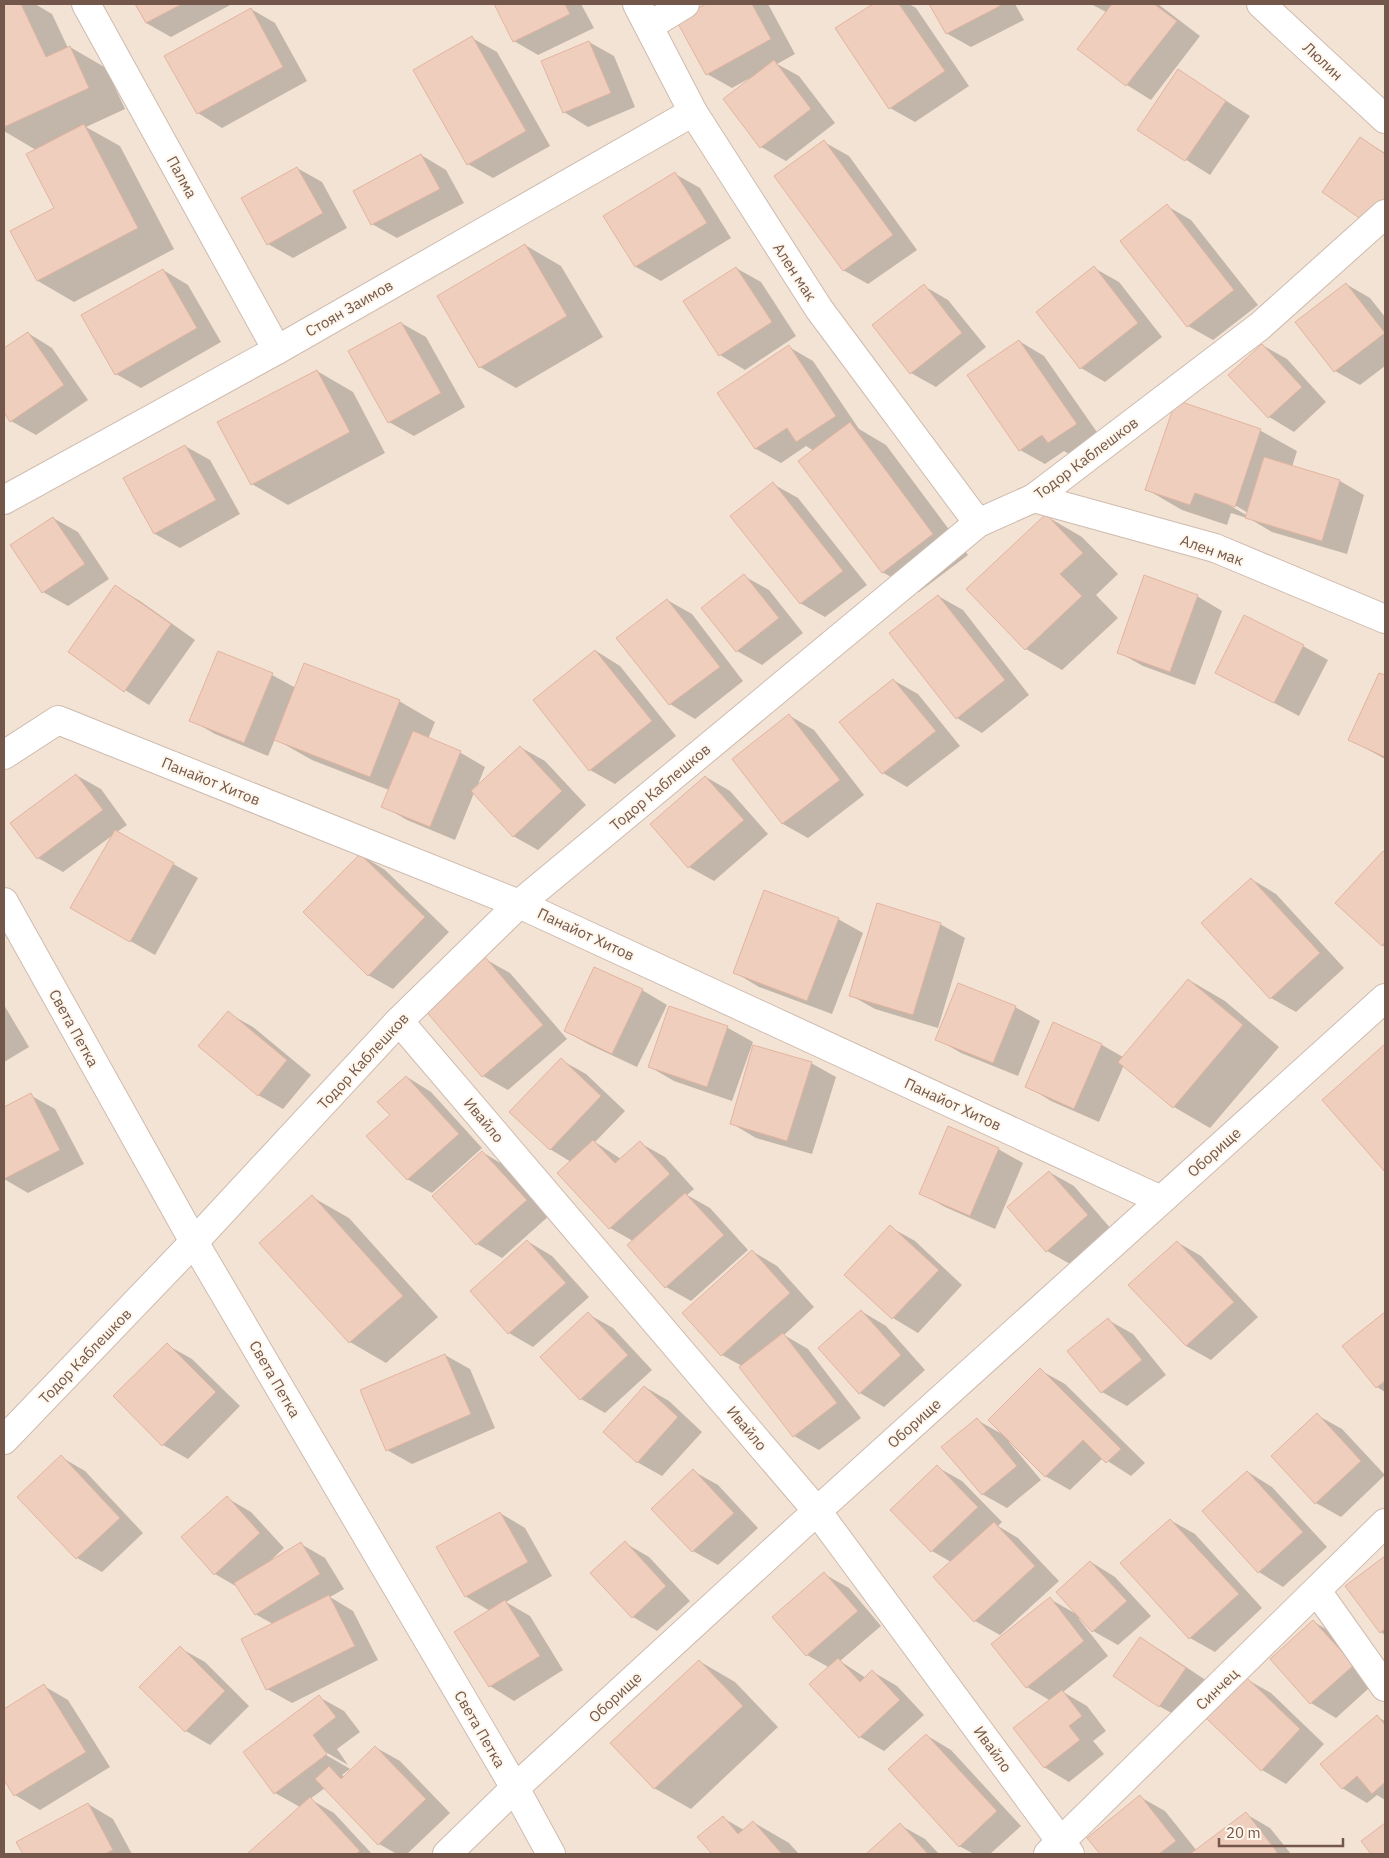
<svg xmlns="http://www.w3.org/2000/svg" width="1389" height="1858" viewBox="0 0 1389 1858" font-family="'IBM Plex Sans',sans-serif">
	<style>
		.residential { fill: #f3e3d4 }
		.shadow { fill: #0003; fill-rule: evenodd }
		.building { fill: #f0cebe; stroke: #e2b49f }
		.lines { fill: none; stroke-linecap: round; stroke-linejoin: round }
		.minor-casing { stroke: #cfbbaf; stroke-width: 30 }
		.minor { stroke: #fff; stroke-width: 28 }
		.labels { text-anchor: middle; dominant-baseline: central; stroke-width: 4; stroke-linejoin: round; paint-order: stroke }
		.street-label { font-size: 15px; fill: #73574b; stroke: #fef6eb }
	</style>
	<rect width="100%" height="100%" fill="#fbf1e5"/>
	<rect class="residential" x="4" y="4" width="1381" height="1850"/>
	<g class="shadow">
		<polygon points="4,4 35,4 52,14 68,48 70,47 106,68 125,109 86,127 120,146 174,249 74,302 38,281 56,208 36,150 4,131"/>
		<polygon points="136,4 232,4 171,37 146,23"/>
		<polygon points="496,4 581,4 594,28 538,55 514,41"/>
		<polygon points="709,4 768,4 795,54 777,64 799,76 835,123 786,161 761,147 750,78 732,88 707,74 678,21"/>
		<polygon points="875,4 909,4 916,8 969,86 915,122 890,108 837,29"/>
		<polygon points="931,4 1015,4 1024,20 971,47 946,33"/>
		<polygon points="1091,4 1158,4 1200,36 1151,100 1127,85 1078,49 1106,12"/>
		<polygon points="251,9 275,23 307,81 222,128 198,113"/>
		<polygon points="472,38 497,52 550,146 493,178 468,164"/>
		<polygon points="589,42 614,56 635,107 588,127 564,112"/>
		<polygon points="1179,71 1250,116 1210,175 1139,130"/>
		<polygon points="1360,138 1385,153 1385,232 1368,223"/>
		<polygon points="824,142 849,156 917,250 868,284 843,270"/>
		<polygon points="421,155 446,170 464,203 397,238 372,224"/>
		<polygon points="297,168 322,182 347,228 293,258 268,244"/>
		<polygon points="675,174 700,188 731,238 661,281 636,267 605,217"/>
		<polygon points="1167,206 1191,220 1258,305 1213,340 1188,326"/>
		<polygon points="525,245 561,266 603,337 516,388 480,367"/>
		<polygon points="736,268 761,282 796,336 745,370 720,355 684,302"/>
		<polygon points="1094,268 1119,282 1162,337 1105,382 1081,368"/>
		<polygon points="163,270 188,285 221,342 141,388 116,374"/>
		<polygon points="1346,284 1370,298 1385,317 1385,366 1360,385 1335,371 1297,322"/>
		<polygon points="924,286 948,300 986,347 936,387 911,373"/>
		<polygon points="401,323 426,337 465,407 414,436 389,422"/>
		<polygon points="28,333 52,348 88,400 36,435 11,421 4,410 4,349"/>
		<polygon points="1019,341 1044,356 1101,438 1074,457 1064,451 1045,464 1020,450 969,376"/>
		<polygon points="1262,345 1287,359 1326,402 1294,432 1269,417 1230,375"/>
		<polygon points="789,347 813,361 859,429 886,445 968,555 919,592 882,572 814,451 806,446 781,463 756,449 719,393"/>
		<polygon points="317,371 353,392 385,453 288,505 252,484"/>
		<path d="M1177 401 1261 431 1297 451 1292 467 1340 481 1364 495 1347 554 1272 532 1250 519 1231 513 1227 525 1182 510 1146 489ZM1230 502 1248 513V516L1229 505Z"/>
		<polygon points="185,446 210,460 240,514 180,548 155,534 125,479"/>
		<polygon points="773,484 798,498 867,585 825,617 800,603"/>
		<polygon points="1046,516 1082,537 1118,574 1096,595 1118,618 1062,670 1026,649 968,589"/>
		<polygon points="53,518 78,532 109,579 68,606 43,592"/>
		<polygon points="744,576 769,590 803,633 762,665 737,651"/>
		<polygon points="116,587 140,601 195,640 149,705 125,690"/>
		<polygon points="938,596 963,610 1029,695 982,733 957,718 890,633"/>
		<polygon points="1197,596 1222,611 1195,685 1143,666 1118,652"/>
		<polygon points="667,600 692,614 743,681 695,719 670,704 618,638"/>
		<polygon points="1303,646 1328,660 1299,716 1216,672"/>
		<polygon points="596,651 620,666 676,736 615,784 590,770"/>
		<polygon points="1380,674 1385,677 1385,759 1349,739"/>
		<polygon points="272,675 296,688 399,701 435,722 428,739 461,753 485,767 477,787 520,747 545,761 586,805 538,850 513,836 474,793 455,840 407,820 383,806 389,790 312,760 275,739 268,756 215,734 191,720"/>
		<polygon points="893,680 918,694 960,746 907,787 883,773"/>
		<polygon points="790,716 814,730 864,795 808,838 783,824 734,759"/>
		<polygon points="76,775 101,789 127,825 117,832 198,878 155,955 72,908 113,835 63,872 38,858"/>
		<polygon points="706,777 730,791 768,834 714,881 689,867"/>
		<polygon points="1384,853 1385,854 1385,947 1382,945"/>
		<polygon points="361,855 385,870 449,932 393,989 368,975"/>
		<polygon points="1251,879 1276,894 1344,968 1296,1012 1271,998 1203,923"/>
		<polygon points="838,919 863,933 832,1014 759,987 734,972"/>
		<polygon points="940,924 965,938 938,1028 875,1009 850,995"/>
		<polygon points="485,959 510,973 567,1039 508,1090 483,1076"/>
		<polygon points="1189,980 1225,1001 1279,1047 1210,1128 1174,1107 1124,1065 1099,1122 1051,1101 1027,1086 1054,1024 1102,1045 1123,1057"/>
		<polygon points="642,990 667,1005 637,1067 590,1045 565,1031"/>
		<polygon points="4,1005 29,1047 4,1062"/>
		<polygon points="1015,1007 1040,1021 1018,1076 961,1053 937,1039"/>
		<polygon points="670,1008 728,1028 753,1042 732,1101 674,1081 650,1067"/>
		<polygon points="228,1013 253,1027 311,1075 283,1109 258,1095"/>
		<polygon points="1385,1046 1385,1170 1323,1100"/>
		<polygon points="561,1060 586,1074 625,1111 595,1142 621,1159 640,1143 665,1157 694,1189 687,1195 710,1208 748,1250 691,1301 666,1287 633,1241 610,1228 571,1162 550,1149"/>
		<polygon points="811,1063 836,1077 812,1154 756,1138 731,1123"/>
		<polygon points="407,1077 431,1092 482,1148 432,1193 407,1179 392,1115"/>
		<polygon points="30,1095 55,1109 84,1164 28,1193 4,1179 4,1109"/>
		<polygon points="998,1149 1023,1163 995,1229 945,1207 920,1193"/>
		<polygon points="482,1152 507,1167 551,1214 502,1258 477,1244 433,1196"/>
		<polygon points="1049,1172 1074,1186 1112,1230 1072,1265 1047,1251 1009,1207"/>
		<polygon points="312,1197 349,1218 438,1317 386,1363 350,1342"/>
		<polygon points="890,1227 915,1241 962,1285 918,1333 893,1318 845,1275"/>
		<polygon points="527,1241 552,1256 589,1297 533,1347 509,1333"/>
		<polygon points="1177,1242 1201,1256 1258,1317 1211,1360 1186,1346"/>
		<polygon points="752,1251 777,1266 814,1307 784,1335 808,1349 861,1418 819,1450 794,1436 742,1366 722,1355"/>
		<polygon points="861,1311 886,1326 925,1370 884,1407 860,1393"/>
		<polygon points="588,1314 613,1328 652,1370 605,1413 581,1399"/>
		<polygon points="1385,1314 1385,1392 1377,1387 1344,1347"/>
		<polygon points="1108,1320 1133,1334 1166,1375 1127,1406 1102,1392 1069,1352"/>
		<polygon points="167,1345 192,1359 240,1406 188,1459 163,1445"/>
		<polygon points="445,1355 470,1369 495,1428 412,1464 387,1450"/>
		<polygon points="1040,1370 1065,1384 1145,1463 1131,1476 1103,1458 1070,1490 1045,1476 1010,1441 1009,1442 1041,1480 1007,1508 982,1494 977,1420 1002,1434"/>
		<polygon points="645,1387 669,1401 702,1432 662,1476 637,1462"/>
		<polygon points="1317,1415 1342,1429 1385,1475 1341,1517 1316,1503"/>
		<polygon points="61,1457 85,1471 143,1533 102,1572 77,1558"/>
		<polygon points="937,1467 962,1481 1002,1522 998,1526 1018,1538 1059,1581 1000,1635 975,1621 951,1562 932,1551 892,1510"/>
		<polygon points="693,1471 718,1485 758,1528 718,1565 693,1551 653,1509"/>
		<polygon points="1248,1472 1272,1487 1327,1547 1283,1587 1259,1572"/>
		<polygon points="227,1498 251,1512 284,1548 269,1562 269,1563 301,1544 325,1558 344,1589 330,1597 353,1611 378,1660 292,1703 267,1689 273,1624 255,1614 239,1588 215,1574"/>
		<polygon points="500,1513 525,1528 552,1576 506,1602 530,1616 563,1670 514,1701 490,1686 490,1611 465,1596"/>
		<polygon points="1170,1520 1195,1534 1262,1608 1215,1652 1190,1638"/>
		<polygon points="625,1543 649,1557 690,1601 657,1631 633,1617"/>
		<polygon points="1385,1557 1385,1635 1381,1632 1346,1587"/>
		<polygon points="1091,1562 1115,1577 1151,1616 1118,1645 1093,1631 1081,1617 1079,1619 1108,1656 1063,1692 1087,1706 1106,1731 1093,1741 1104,1754 1069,1782 1044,1767 1051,1701 1027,1687 1050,1599 1078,1615"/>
		<polygon points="824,1574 849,1588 881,1626 840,1661 866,1678 873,1672 897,1686 924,1715 884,1751 860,1737 830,1668 807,1655"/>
		<polygon points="1314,1622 1338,1636 1378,1680 1336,1718 1311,1703 1272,1660"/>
		<polygon points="1141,1639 1165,1653 1210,1683 1184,1720 1159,1706"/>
		<polygon points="180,1648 205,1662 249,1706 210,1745 186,1731"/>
		<polygon points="699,1661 735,1682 778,1727 691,1809 654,1788"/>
		<polygon points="1246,1679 1271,1693 1324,1744 1286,1784 1262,1770"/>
		<polygon points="44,1686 68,1700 110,1767 40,1810 15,1795 4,1778 4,1710"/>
		<path d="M319 1697 344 1711 360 1732 337 1749 348 1765 322 1750 321 1752 352 1770 375 1747 400 1761 450 1813 407 1854H397L379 1844 325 1788 310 1799 334 1813 372 1854H249L300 1807 275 1793ZM350 1769 351 1771 345 1777 342 1775Z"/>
		<polygon points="1377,1717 1385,1721 1385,1800 1377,1795 1367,1803 1342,1788"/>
		<polygon points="926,1735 951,1750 1021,1826 990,1854 974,1854 959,1846"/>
		<polygon points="1140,1797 1165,1811 1197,1851 1246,1814 1270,1828 1291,1854 1102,1854 1088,1838"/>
		<polygon points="88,1804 113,1819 132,1854 25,1854 18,1842"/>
		<polygon points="723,1818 744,1830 753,1822 789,1843 799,1854 714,1854 699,1838"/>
		<polygon points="900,1825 925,1839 939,1854 868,1854"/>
	</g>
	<g class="building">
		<polygon points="4,4 21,4 46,57 70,46 89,88 4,127"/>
		<polygon points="135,4 182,4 146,23"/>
		<polygon points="494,4 565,4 570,14 513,42"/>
		<polygon points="706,4 752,4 771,39 706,75 676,20"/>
		<polygon points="873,4 899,4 945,71 889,109 835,28"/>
		<polygon points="929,4 999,4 1000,6 946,34"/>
		<polygon points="1112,4 1154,4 1177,21 1126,86 1077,49"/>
		<polygon points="251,8 283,67 197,114 164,56"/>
		<polygon points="472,36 526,131 467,165 413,70"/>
		<polygon points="589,41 611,93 563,113 541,61"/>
		<polygon points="774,60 811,109 760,148 723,99"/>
		<polygon points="1178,69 1226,101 1185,161 1137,130"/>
		<polygon points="84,124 138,228 37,281 10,231 54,208 26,154"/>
		<polygon points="1360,137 1385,154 1385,199 1368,224 1322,192"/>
		<polygon points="824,140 893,235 843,271 774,176"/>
		<polygon points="421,154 440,189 371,225 353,191"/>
		<polygon points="297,167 323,213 267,245 241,198"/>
		<polygon points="675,172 707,223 635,267 603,216"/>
		<polygon points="1167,204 1234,290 1187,327 1120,241"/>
		<polygon points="525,244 567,316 479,368 437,296"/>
		<polygon points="1094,266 1138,323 1080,369 1036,312"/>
		<polygon points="736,267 772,322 719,356 683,301"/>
		<polygon points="163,269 197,328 115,375 81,315"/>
		<polygon points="1346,283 1385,333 1334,372 1295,322"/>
		<polygon points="924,284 962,333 910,374 872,325"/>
		<polygon points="401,322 441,393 388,423 348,351"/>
		<polygon points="28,332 64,385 10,422 4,412 4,348"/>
		<polygon points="1019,340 1077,424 1048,443 1042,435 1019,451 967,375"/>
		<polygon points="1262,344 1302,387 1268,418 1228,375"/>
		<polygon points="789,345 836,416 796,442 787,428 755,449 717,393"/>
		<polygon points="317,370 350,432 251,485 217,422"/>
		<polygon points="1176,400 1261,429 1235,507 1195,493 1190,505 1145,490"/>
		<polygon points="850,422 933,534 882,573 798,461"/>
		<polygon points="185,445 216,500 154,534 123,478"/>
		<polygon points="1264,457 1340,480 1322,541 1245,518"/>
		<polygon points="773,482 843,571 800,604 730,516"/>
		<polygon points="1046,514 1083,553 1060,574 1082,596 1025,650 966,589"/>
		<polygon points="53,517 85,564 42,593 10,545"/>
		<polygon points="744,574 779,618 736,652 701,608"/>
		<polygon points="1144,575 1198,595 1170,672 1117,653"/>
		<polygon points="115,585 171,624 124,692 68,652"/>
		<polygon points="938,595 1005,680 956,719 889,633"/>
		<polygon points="667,599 720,667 669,705 616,638"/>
		<polygon points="1244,615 1304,645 1274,703 1215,673"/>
		<polygon points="595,650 652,721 589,771 533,700"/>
		<polygon points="218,651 273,673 244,743 189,721"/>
		<polygon points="304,663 400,700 370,777 274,740"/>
		<polygon points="1379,673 1385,675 1385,757 1348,740"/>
		<polygon points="893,679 936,731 882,774 839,722"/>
		<polygon points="789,714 840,780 782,824 732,759"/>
		<polygon points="413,731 461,751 430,827 381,807"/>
		<polygon points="520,746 562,791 513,837 471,791"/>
		<polygon points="76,774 103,810 37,859 10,823"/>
		<polygon points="705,776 744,820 688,868 650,824"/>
		<polygon points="115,830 174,863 130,942 70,908"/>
		<polygon points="1383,851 1385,853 1385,942 1382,946 1335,903"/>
		<polygon points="360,854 425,917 368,976 303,912"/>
		<polygon points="1251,878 1320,953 1270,999 1201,923"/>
		<polygon points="764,890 839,918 807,1001 733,973"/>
		<polygon points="877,903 941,923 913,1015 849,996"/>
		<polygon points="485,957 543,1025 482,1077 424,1009"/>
		<polygon points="594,967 643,989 612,1054 564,1031"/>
		<polygon points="1188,979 1243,1025 1173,1108 1118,1062"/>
		<polygon points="958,983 1016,1006 993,1063 935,1040"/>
		<polygon points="669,1006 728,1026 707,1087 648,1067"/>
		<polygon points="228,1011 287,1060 258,1096 198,1046"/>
		<polygon points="1053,1022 1102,1044 1074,1109 1025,1087"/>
		<polygon points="1385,1044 1385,1172 1322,1100"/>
		<polygon points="753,1045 812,1062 787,1141 730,1124"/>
		<polygon points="561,1058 601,1096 550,1150 509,1112"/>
		<polygon points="406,1076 459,1134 407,1180 366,1136 390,1115 377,1102"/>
		<polygon points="31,1093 60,1150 4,1179 4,1107"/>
		<polygon points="948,1126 999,1148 970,1216 919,1194"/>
		<polygon points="593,1140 615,1163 640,1141 670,1174 609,1229 557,1173"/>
		<polygon points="482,1151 527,1200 476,1245 432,1196"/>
		<polygon points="1049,1171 1088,1215 1046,1252 1007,1207"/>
		<polygon points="685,1193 724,1235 665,1288 627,1245"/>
		<polygon points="312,1195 403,1296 349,1343 259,1243"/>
		<polygon points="890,1225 939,1270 892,1319 844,1275"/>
		<polygon points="527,1240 566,1283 508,1334 470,1291"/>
		<polygon points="1177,1241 1234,1302 1186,1346 1128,1285"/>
		<polygon points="752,1250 790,1293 721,1356 682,1313"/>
		<polygon points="861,1310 901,1355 859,1394 818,1348"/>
		<polygon points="588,1312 628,1355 580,1400 540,1357"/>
		<polygon points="1385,1312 1385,1381 1376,1388 1342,1346"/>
		<polygon points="1108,1318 1142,1360 1101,1393 1067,1351"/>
		<polygon points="783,1333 837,1403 793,1437 739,1367"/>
		<polygon points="167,1343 216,1392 162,1446 113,1396"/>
		<polygon points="445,1354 471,1414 386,1451 360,1390"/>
		<polygon points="1040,1368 1121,1449 1106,1463 1083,1440 1045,1477 988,1420"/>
		<polygon points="644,1386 678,1417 637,1463 603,1432"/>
		<polygon points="1317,1413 1361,1461 1315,1504 1271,1456"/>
		<polygon points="977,1418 1017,1466 982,1495 941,1447"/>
		<polygon points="61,1455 120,1518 76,1559 17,1497"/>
		<polygon points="937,1465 978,1507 931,1552 890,1510"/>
		<polygon points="693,1469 734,1513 692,1552 651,1509"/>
		<polygon points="1247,1471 1303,1532 1258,1573 1202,1511"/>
		<polygon points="227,1496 260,1533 214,1575 181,1537"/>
		<polygon points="500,1512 528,1562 465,1597 436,1547"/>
		<polygon points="1170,1519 1239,1594 1189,1639 1120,1563"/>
		<polygon points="994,1522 1035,1566 974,1622 933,1577"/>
		<polygon points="625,1541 666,1586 632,1618 590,1573"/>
		<polygon points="301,1542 320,1574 255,1615 234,1583"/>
		<polygon points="1385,1556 1385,1629 1380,1633 1345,1586"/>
		<polygon points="1090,1561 1127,1601 1092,1632 1056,1592"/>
		<polygon points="824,1572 858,1611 806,1656 772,1617"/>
		<polygon points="329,1595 355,1646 266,1690 241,1639"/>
		<polygon points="1050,1597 1084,1641 1026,1688 991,1644"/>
		<polygon points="505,1600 540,1656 489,1687 454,1632"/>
		<polygon points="1313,1620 1354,1665 1310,1704 1270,1659"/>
		<polygon points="1140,1637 1186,1668 1159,1707 1113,1676"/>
		<polygon points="180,1646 225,1691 185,1732 139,1687"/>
		<polygon points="838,1658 860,1682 872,1670 900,1700 859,1738 809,1684"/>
		<polygon points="699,1660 743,1706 654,1789 610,1743"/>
		<polygon points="1246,1677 1300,1729 1261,1771 1206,1718"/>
		<polygon points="44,1684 86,1752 14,1796 4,1780 4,1709"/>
		<polygon points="1062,1690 1082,1716 1069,1726 1080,1740 1044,1768 1013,1728"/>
		<polygon points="319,1695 336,1717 313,1735 327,1754 274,1794 243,1752"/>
		<polygon points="1377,1715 1385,1725 1385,1782 1372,1794 1357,1776 1342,1789 1320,1764"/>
		<polygon points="926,1734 997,1811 959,1847 888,1769"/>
		<polygon points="375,1746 426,1799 378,1845 315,1779 329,1766 341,1779"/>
		<polygon points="1140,1795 1176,1841 1159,1854 1100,1854 1087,1838"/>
		<polygon points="310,1797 360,1851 356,1854 247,1854"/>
		<polygon points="88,1803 113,1850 105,1854 23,1854 16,1842"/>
		<polygon points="1246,1812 1277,1852 1275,1854 1190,1854"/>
		<polygon points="723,1816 738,1834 753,1821 782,1854 712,1854 697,1837"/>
		<polygon points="900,1823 928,1854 866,1854"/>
		<polygon points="1385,1823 1385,1854 1371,1854 1361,1841"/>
	</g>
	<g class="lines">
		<g class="minor-casing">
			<g id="minor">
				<polyline points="86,4 277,350"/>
				<polyline points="637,4 693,112 819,309 978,523"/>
				<polyline points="1261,4 1385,119"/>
				<polyline points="649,26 685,4"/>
				<polyline points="1034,498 1215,548 1385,619"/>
				<polyline points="4,500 277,350 693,112"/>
				<polyline points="4,755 58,720 519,904 1161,1200"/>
				<polyline points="4,902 194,1242 515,1788 551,1854"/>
				<polyline points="399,1021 817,1511 1070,1854"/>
				<polyline points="4,1440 194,1242 399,1021 519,904 978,523 1034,498 1260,326 1385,214"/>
				<polyline points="1317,1591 1385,1687"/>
				<polyline points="447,1854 515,1788 817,1511 1385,998"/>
				<polyline points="1048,1854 1385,1523"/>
			</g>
		</g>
		<use href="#minor" class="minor"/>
	</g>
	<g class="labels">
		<g class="street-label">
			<text transform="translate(1323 61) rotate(43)">Люлин</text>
			<text transform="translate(182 177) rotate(61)">Палма</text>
			<text transform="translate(795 272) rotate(57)">Ален мак</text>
			<text transform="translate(349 308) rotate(-30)">Стоян Заимов</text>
			<text transform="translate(1086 458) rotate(-37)">Тодор Каблешков</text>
			<text transform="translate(1212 550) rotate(19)">Ален мак</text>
			<text transform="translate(211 781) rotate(22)">Панайот Хитов</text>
			<text transform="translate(660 787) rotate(-40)">Тодор Каблешков</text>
			<text transform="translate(586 934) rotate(25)">Панайот Хитов</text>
			<text transform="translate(74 1028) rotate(61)">Света Петка</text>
			<text transform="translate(363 1061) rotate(-47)">Тодор Каблешков</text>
			<text transform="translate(953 1104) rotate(25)">Панайот Хитов</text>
			<text transform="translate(484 1120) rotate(50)">Ивайло</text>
			<text transform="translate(1214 1152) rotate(-42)">Оборище</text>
			<text transform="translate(85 1356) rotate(-46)">Тодор Каблешков</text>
			<text transform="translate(275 1379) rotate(60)">Света Петка</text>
			<text transform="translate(914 1423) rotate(-42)">Оборище</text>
			<text transform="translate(747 1428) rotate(50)">Ивайло</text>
			<text transform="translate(1217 1689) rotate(-44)">Синчец</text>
			<text transform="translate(615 1697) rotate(-43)">Оборище</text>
			<text transform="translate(480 1729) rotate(60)">Света Петка</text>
			<text transform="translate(993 1749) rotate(54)">Ивайло</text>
		</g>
	</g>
	<rect width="1389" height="1858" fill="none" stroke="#73574b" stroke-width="10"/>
	<path d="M1219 1838v8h124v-8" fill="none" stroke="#73574b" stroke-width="2.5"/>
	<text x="1226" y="1838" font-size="15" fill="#73574b" stroke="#fef6eb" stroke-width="4" paint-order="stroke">20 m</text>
</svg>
